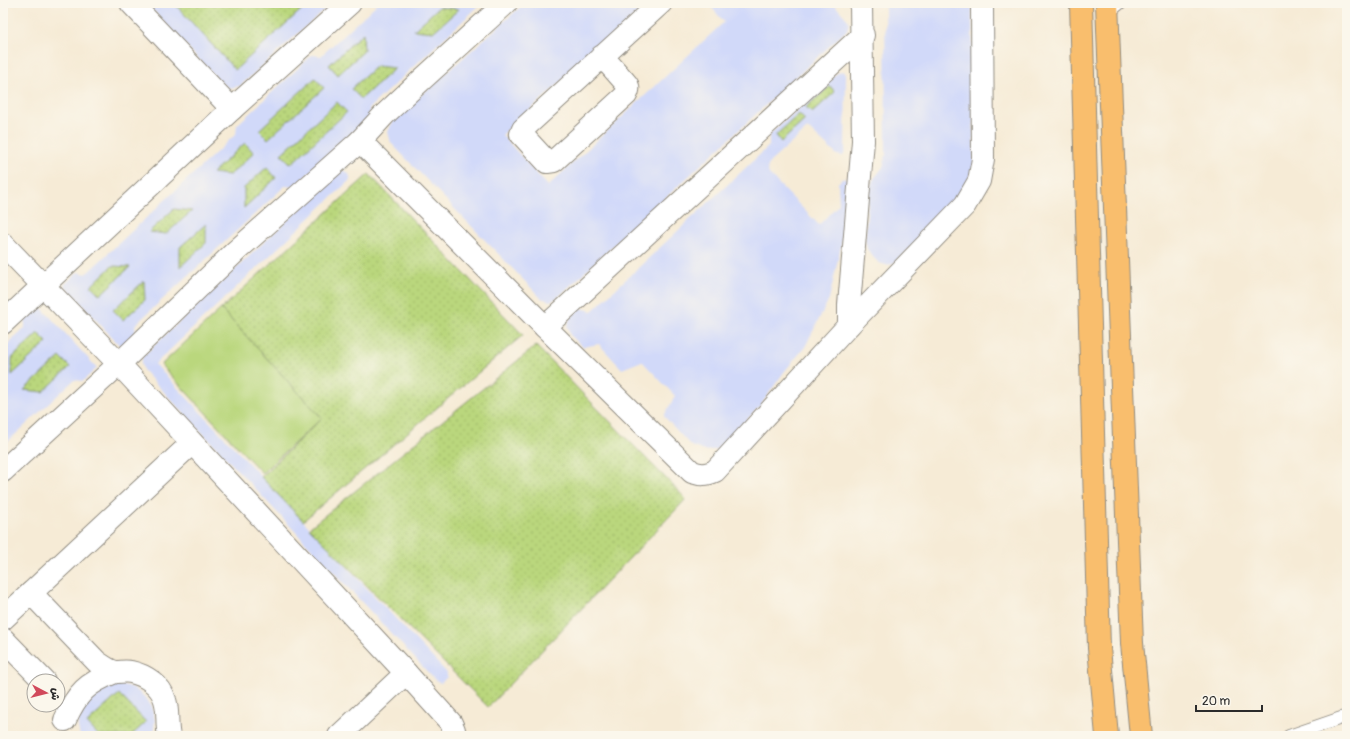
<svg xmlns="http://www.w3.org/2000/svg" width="1350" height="739" viewBox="0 0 1350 739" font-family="Pangolin,'Playpen Sans Arabic',sans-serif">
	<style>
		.built { fill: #d1d9f9 }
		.grass { fill: url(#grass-dots); stroke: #728154 }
		.garden { fill: #bad77d; stroke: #728154 }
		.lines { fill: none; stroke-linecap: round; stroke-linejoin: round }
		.lane-casing { stroke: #908b80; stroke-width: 14 }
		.street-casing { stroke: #908b80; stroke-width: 24 }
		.primary-casing { stroke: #908b80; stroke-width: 24 }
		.lane { stroke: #fff; stroke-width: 12 }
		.street { stroke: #fff; stroke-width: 22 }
		.primary { stroke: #f9be6d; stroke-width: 22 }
	</style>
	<defs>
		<pattern id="grass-dots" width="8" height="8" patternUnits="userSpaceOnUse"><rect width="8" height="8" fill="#bad77d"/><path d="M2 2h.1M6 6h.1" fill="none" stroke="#a0b96c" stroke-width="1.8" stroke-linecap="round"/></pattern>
	</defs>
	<rect width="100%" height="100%" fill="#fbf7ec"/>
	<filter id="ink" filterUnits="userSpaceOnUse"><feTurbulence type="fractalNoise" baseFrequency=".025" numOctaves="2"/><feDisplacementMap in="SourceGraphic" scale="8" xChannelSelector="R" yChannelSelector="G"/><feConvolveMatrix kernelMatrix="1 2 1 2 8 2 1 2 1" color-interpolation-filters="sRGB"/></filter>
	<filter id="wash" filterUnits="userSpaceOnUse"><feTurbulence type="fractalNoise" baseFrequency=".012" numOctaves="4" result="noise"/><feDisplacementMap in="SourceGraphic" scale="16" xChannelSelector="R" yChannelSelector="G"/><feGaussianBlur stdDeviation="0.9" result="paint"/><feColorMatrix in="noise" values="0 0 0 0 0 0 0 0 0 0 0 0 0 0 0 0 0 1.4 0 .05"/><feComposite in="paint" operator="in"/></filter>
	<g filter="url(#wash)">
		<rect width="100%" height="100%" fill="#f6ebd6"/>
		<g class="built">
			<polygon points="146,3 174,3 235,70 309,3 332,3 240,86 229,88 221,83"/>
			<polygon points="378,3 482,3 369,108 370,117 294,187 285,186 135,325 136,334 121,347 64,285 78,272 86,274 236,134 237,125 312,55 321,56"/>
			<polygon points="525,3 649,3 502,135 548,186 724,22 708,3 833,3 848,20 849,23 847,30 557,298 550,301 541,298 391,143 388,132 393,120"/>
			<polygon points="885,3 972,3 974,161 972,174 961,195 899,260 892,264 886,265 879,263 874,258 867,249 865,240 869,190 873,180 883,167 886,155"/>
			<polygon points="842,71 846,74 845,151 843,156 837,155 809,129 806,130 770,162 767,169 769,174 819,225 839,204 838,183 842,179 847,178 848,197 843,237 829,299 805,347 784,372 760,406 719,449 705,451 691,446 664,416 675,396 642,361 622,369 599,344 583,347 570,335 567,326 570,317 580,308 592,311 769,146 769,135 836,74"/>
			<polygon points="341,170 345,171 348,173 350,176 350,180 155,364 447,673 447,677 441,683 437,682 143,370 141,363 143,356"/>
			<polygon points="40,306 97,368 83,381 74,380 3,446 3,349 25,328 25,319"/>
			<polygon points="113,684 128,686 135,689 147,699 151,706 155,720 153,736 80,736 78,727 79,712 86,698"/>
		</g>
		<g class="grass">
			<polygon points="174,3 309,3 235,70"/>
			<polygon points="439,7 459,9 433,32 414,30"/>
			<polygon points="363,33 364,51 338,75 329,65"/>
			<polygon points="376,66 395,68 361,99 351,89"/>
			<polygon points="315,78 324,88 268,139 259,130"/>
			<polygon points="830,86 835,92 812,113 806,107"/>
			<polygon points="337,102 347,112 291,164 281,154"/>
			<polygon points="799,114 805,120 781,142 776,135"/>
			<polygon points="245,143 254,153 230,175 212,173"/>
			<polygon points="267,167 276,178 244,208 244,188"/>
			<polygon points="369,174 523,335 303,521 261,477 322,418 221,309"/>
			<polygon points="174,209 192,211 166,234 149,232"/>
			<polygon points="206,224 206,243 180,267 180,247"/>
			<polygon points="112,266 130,267 100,295 91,286"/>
			<polygon points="144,281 145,300 123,320 113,310"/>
			<polygon points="38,333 47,342 12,375 12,358"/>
			<polygon points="536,346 686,499 488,707 309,528"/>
			<polygon points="60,357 70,367 43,392 24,390"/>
			<polygon points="119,694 146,722 131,736 99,736 87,723"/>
		</g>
		<polygon class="garden" points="221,309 322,418 262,473 161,365"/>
	</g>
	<g filter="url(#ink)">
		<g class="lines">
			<g class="lane-casing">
				<g id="lane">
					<polyline points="1107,14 1120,3"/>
					<polyline points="1289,736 1347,716"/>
				</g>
			</g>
			<g class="street-casing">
				<g id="street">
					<polyline points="131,3 232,109"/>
					<path d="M602 56 625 82C629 86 629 90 626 95L554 161 547 162 523 136 521 134 523 129 661 3"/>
					<path d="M360 141 545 327 692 472C701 475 706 475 715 471L849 325 965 205 979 181 983 159 982 3"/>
					<polyline points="3,244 119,364 406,673 451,723 454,730 454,736"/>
					<polyline points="3,323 232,109 350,3"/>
					<polyline points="849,325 849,305 863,141 861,3"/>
					<polyline points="545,327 863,35"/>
					<polyline points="3,471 119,364 236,251 360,141 384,115 415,86 506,3"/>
					<path d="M31 593 97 662C102 665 109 671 116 672 121 672 126 671 131 672 145 675 161 685 165 700 169 712 166 724 169 736"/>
					<polyline points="3,619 192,443"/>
					<polyline points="3,639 44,681"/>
					<path d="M65 720C77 693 87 683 115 672"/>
					<polyline points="339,736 406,673"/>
				</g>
			</g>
			<g class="primary-casing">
				<g id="primary">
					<polyline points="1081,3 1099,648 1107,736"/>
					<polyline points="1107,3 1132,643 1141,736"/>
				</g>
			</g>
			<use href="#lane" class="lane"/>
			<use href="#street" class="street"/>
			<use href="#primary" class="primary"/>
		</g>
	</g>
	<rect width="1350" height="739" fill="none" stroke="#fbf7ec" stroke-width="16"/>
	<g transform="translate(46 693) rotate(97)"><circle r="19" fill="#fbf7ec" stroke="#a8a59f"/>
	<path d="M0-3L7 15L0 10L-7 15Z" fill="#d1495b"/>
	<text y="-6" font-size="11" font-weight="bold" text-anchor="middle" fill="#2b2b2b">ش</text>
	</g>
	<path d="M1196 705v6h66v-6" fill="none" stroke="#2b2b2b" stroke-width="2"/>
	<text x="1202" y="705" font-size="12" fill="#2b2b2b" stroke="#fbf7ec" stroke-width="3" paint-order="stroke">20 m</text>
</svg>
